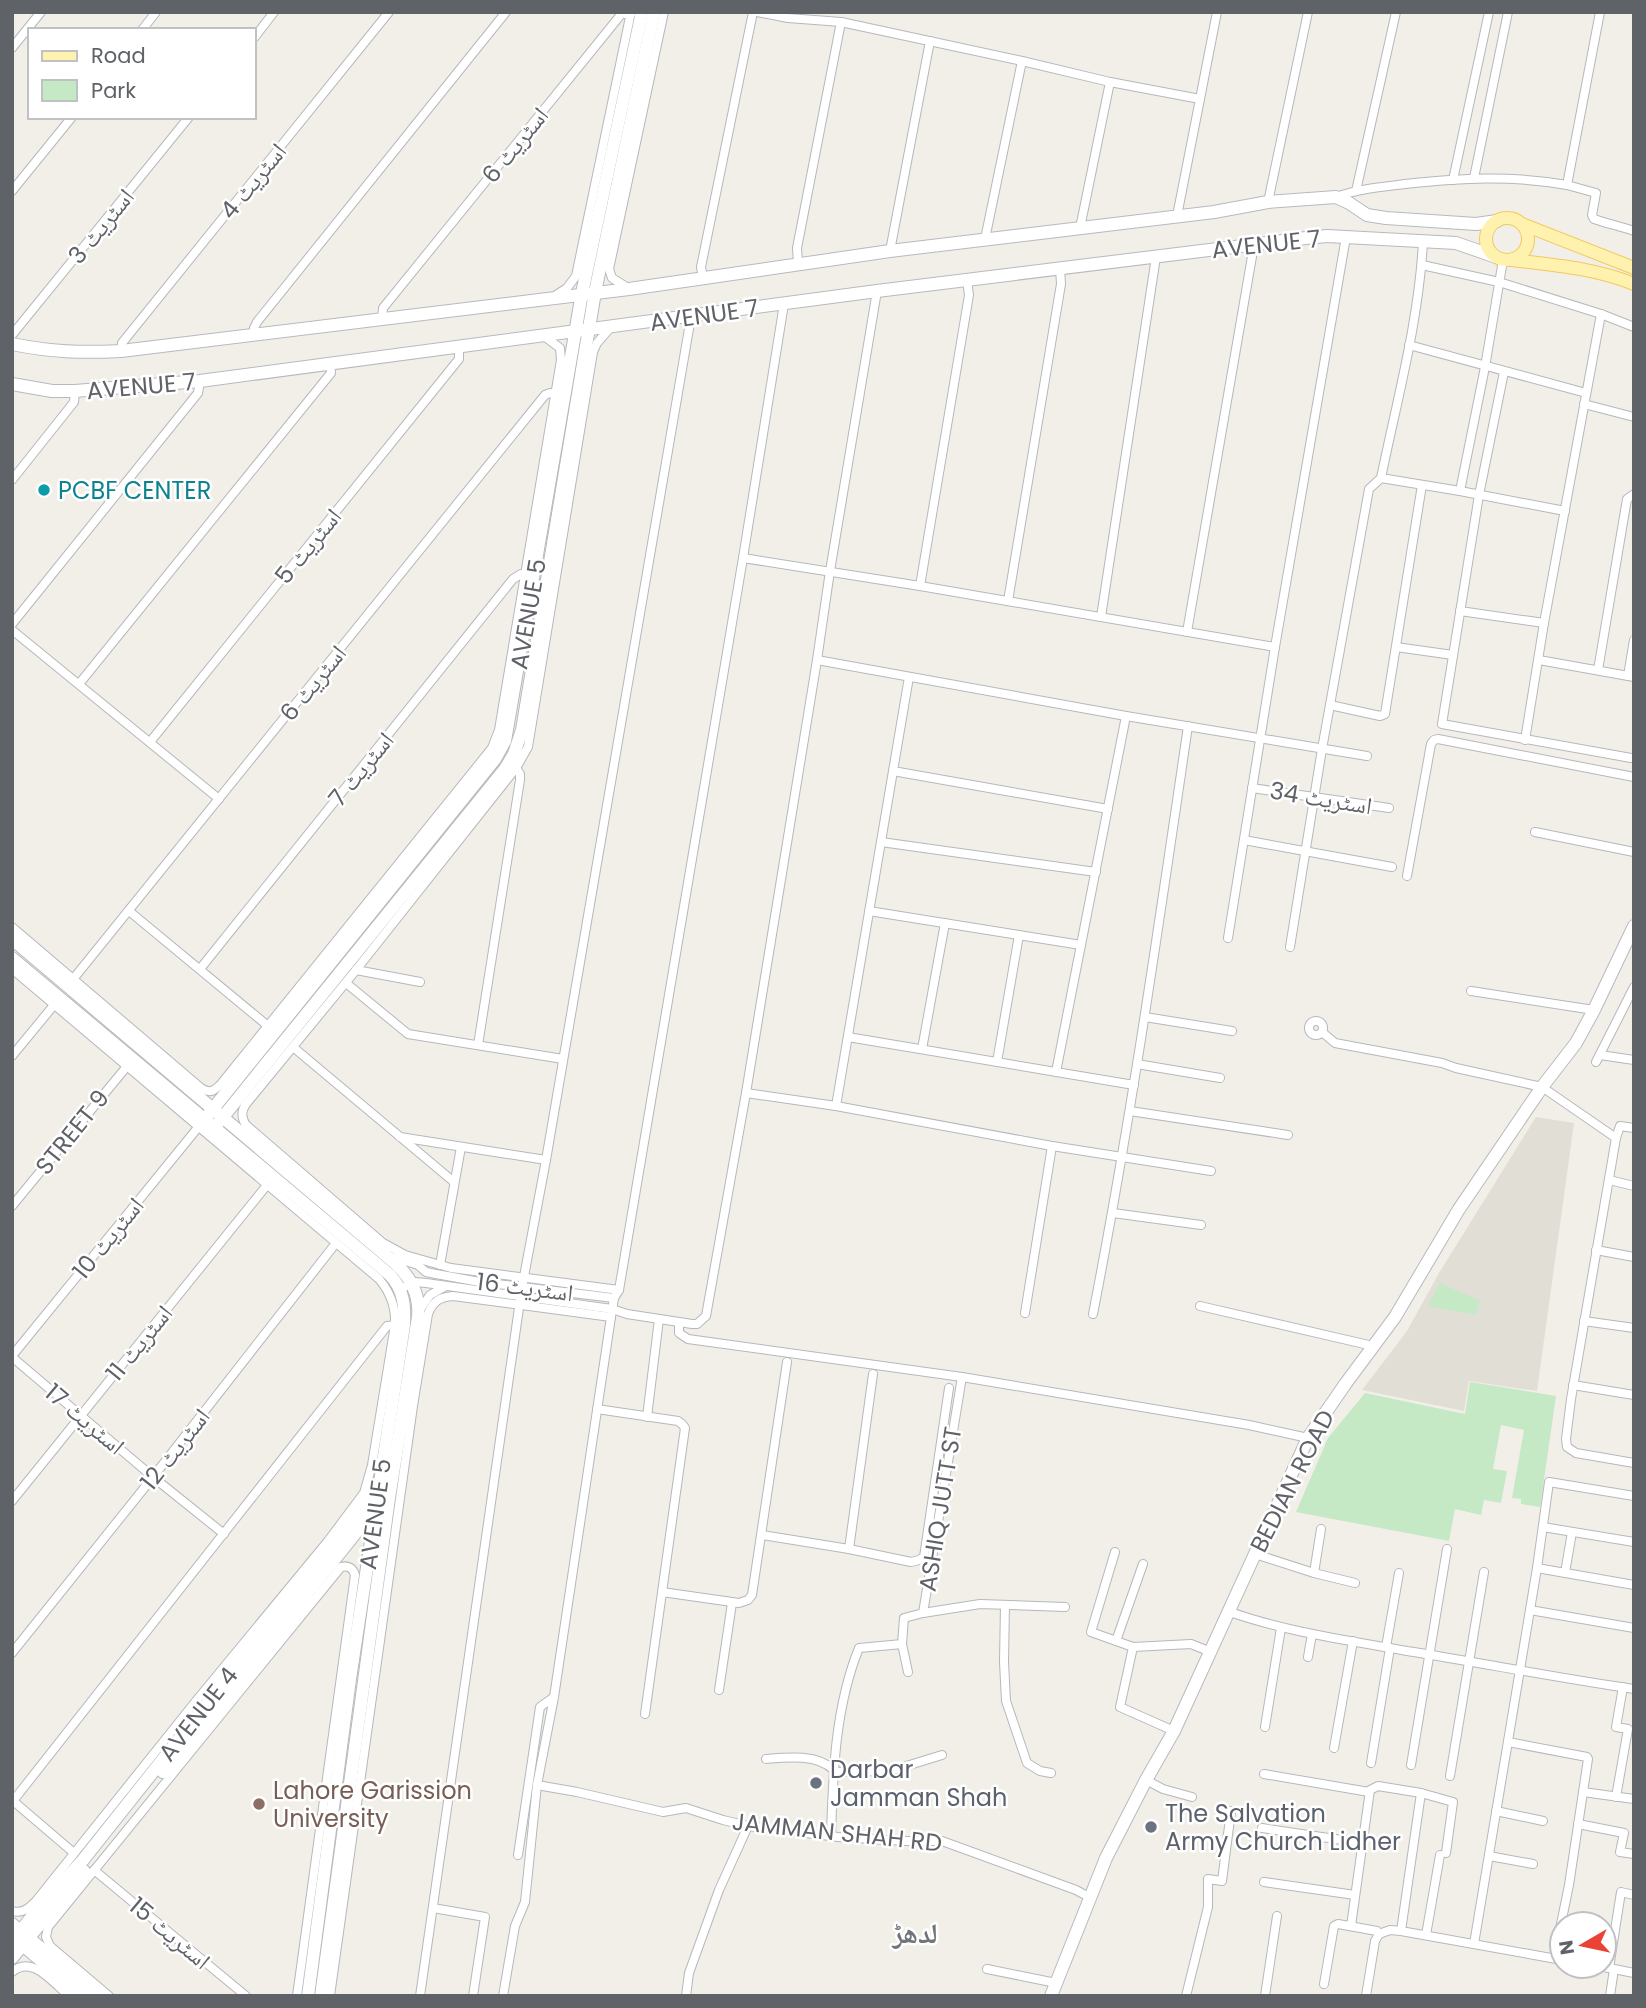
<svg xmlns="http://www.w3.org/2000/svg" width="1646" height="2008" viewBox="0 0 1646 2008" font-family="Poppins,'Noto Naskh Arabic',sans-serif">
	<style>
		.education { fill: #e1ded6 }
		.green { fill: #c5e8c5 }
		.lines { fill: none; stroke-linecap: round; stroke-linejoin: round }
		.street-casing { stroke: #b5b8bc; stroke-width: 10 }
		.secondary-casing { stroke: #b6babf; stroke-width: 14 }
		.primary-casing { stroke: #f2c960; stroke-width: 14 }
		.street { stroke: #fff; stroke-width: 8 }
		.secondary { stroke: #fff; stroke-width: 12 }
		.primary { stroke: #fff2af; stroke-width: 12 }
		.culture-dot { fill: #0f9aa8; stroke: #fff; stroke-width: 2.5 }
		.worship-dot { fill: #6b7280; stroke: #fff; stroke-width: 2.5 }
		.education-dot { fill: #8d6e63; stroke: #fff; stroke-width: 2.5 }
		.labels { text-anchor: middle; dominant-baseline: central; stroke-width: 5; stroke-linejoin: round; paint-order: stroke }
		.street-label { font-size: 24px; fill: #5f6368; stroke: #fff }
		.culture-label { font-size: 24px; fill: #0d838f; stroke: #fff; text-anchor: start }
		.worship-label { font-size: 24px; fill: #5b616d; stroke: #fff; text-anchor: start }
		.education-label { font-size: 24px; fill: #785e54; stroke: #fff; text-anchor: start }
		.quarter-label { font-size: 28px; font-weight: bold; fill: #70757a; stroke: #fff }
	</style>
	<rect width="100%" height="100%" fill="#f1efe8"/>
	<polygon class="education" points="1536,1117 1574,1123 1537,1391 1469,1381 1464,1411 1362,1390 1407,1331 1439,1273"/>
	<g class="green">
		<polygon points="1440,1283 1480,1301 1476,1315 1428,1306"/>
		<polygon points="1470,1382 1556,1396 1540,1507 1521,1504 1521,1499 1512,1498 1524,1430 1501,1425 1493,1469 1507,1471 1501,1503 1484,1500 1481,1515 1455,1509 1449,1541 1296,1512 1328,1438 1365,1393 1465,1414"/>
	</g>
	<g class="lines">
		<g class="street-casing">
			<g id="street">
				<polyline points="757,12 788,18 841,22 1022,61 1110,82 1200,99 1177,216"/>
				<path d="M1600 12 1567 185 1596 193 1592 215 1594 219C1608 224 1620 226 1634 231"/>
				<polyline points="142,30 156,12"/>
				<polyline points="254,38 274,12"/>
				<polyline points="12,48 41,12"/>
				<polyline points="1200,99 1217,12"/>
				<polyline points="1474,178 1508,12"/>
				<polyline points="1453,180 1489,12"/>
				<polyline points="12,191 72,117"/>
				<polyline points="1356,191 1396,12"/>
				<path d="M1336 197C1358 189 1381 187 1405 184 1461 178 1511 175 1567 185"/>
				<polyline points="1268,202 1308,12"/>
				<polyline points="1080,228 1110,82"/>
				<polyline points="985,239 1022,61"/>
				<polyline points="890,251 930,41"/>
				<polyline points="798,264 797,248 841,22"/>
				<polyline points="1422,265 1499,282 1601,314 1634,327"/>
				<polyline points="703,278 701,267 753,12"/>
				<polyline points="628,288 612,278 609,269 664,12"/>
				<polyline points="556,295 567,288 576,276 631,12"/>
				<polyline points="382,319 383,308 619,17 621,14 631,14"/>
				<polyline points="256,334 254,328 257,322 506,12"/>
				<polyline points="12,335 189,117"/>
				<polyline points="1409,345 1586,393"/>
				<polyline points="121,351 122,343 389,12"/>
				<polyline points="1504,372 1479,495 1442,724 1631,758"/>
				<polyline points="1584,404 1634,417"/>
				<polyline points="1381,478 1460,491 1565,511"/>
				<polyline points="12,480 74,402 75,391"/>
				<polyline points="1460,491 1485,367 1503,260"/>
				<polyline points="743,558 920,586 1275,647"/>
				<polyline points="920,586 969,295 967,280"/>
				<polyline points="1008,601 1061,284 1060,268"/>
				<polyline points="1460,611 1544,623"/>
				<polyline points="1101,617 1156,257"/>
				<polyline points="12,624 198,393 200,381"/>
				<polyline points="12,630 219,799"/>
				<polyline points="1187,632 1254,245"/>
				<polyline points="1396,647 1453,655"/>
				<polyline points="817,660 1126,716 1367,756"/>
				<polyline points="1539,660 1634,677"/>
				<polyline points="1598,670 1627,499 1634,494"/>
				<polyline points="1628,676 1634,640"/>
				<polyline points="79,684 331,373 330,363"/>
				<polyline points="1330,705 1380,716 1385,714 1422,485"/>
				<polyline points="1525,740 1544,623 1601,314"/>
				<polyline points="150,742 459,359 459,347"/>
				<path d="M516 768 356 970 246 1104C241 1111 241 1117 246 1125L383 1243 405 1255 451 1268 619 1290"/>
				<polyline points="893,771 1108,809"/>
				<polyline points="1252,788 1389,808"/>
				<polyline points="1535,832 1634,852"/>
				<polyline points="1244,840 1392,867"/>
				<polyline points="881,842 1096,872"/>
				<polyline points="1407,876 1431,744 1434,740 1438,739 1634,777"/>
				<polyline points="129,911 268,1026"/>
				<polyline points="869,911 1081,945"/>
				<path d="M12 927 201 1088C210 1094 214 1091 221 1084L492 748 499 730 561 360 560 348 544 336"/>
				<polyline points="1228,938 1275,647 1346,237"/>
				<path d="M1290 947 1322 749 1369 489 1381 478C1397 400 1419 321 1423 241"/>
				<path d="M12 969 379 1279C391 1293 396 1307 395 1325L387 1326 13 1801"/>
				<polyline points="200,969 513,579 521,574 525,575"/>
				<polyline points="356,970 420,982"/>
				<polyline points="74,978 545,395 550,393 555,394"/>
				<polyline points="346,983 408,1034 563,1059"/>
				<polyline points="1471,991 1594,1010"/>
				<polyline points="1145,1017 1232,1031"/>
				<circle cx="1316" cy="1028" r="7"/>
				<polyline points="1322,1032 1335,1043 1442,1063 1456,1068 1542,1087 1616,1138"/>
				<polyline points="848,1037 1134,1085"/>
				<polyline points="478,1045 520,780 520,774 516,768 528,747 593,352 597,343 611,327"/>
				<polyline points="293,1047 454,1182"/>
				<polyline points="922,1049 945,923"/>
				<polyline points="1600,1055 1634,1060"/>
				<polyline points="12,1056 54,1005"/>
				<polyline points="997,1062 1019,935"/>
				<polyline points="1596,1062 1634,987"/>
				<polyline points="1137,1064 1220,1078"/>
				<polyline points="1056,1072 1126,716"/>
				<polyline points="746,1093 836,1106 1052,1146 1211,1171"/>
				<polyline points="836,1106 909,677"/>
				<polyline points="1130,1111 1288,1135"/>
				<polyline points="1634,1128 1620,1126 1616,1138 1571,1399 1566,1439 1567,1447 1576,1453 1634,1463"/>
				<polyline points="400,1137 546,1160"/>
				<polyline points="1609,1180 1634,1186"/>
				<polyline points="12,1206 128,1065"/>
				<polyline points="1113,1213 1201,1225"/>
				<polyline points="1596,1250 1634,1257"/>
				<polyline points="392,1257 418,1265 426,1272 436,1274 480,1282 614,1298"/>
				<polyline points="440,1265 461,1147"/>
				<polyline points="400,1289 415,1282 426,1283 612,1309 627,1314 692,1324 697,1324 706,1316 746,1093 817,660 830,571 877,291"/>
				<polyline points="1200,1306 1373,1346"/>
				<polyline points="419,1311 430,1295 446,1286"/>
				<polyline points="1025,1313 1052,1146"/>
				<path d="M1093 1314C1131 1119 1159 923 1188 726"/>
				<polyline points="1584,1321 1634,1328"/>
				<polyline points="679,1322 679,1333 688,1339 962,1377 1249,1425 1308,1438"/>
				<polyline points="12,1356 200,1125"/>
				<polyline points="12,1357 153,1477 224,1534"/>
				<polyline points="1573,1385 1634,1395"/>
				<polyline points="597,1409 678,1421 682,1424 685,1428 645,1714"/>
				<polyline points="647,1417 659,1319"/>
				<polyline points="12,1501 267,1185"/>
				<polyline points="1543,1527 1634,1542"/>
				<polyline points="762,1535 849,1549 911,1562 919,1560 924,1557 949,1388"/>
				<polyline points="849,1549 873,1374"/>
				<polyline points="1115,1552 1091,1632 1133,1647"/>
				<polyline points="1255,1554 1314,1573 1355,1583"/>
				<polyline points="1537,1568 1634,1585"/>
				<polyline points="1314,1573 1321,1529"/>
				<polyline points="1565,1573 1572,1532"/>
				<polyline points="662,1592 739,1603 748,1600 752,1595 787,1362"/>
				<polyline points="1005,1605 1004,1662 1006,1701 1027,1763 1040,1771 1051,1773"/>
				<polyline points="1530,1610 1634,1628"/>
				<path d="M1230 1612C1287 1632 1347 1640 1407 1651 1482 1663 1558 1678 1634 1689"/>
				<polyline points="923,1613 980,1604 1065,1607"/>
				<polyline points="1116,1641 1143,1564"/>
				<polyline points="902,1644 908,1672"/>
				<polyline points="1386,1647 1399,1573"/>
				<polyline points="12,1653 153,1477 336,1243"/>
				<polyline points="1308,1657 1312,1634"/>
				<polyline points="719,1690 732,1603"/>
				<polyline points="1265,1727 1281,1628"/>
				<polyline points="1174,1731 1120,1707 1133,1647 1191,1644 1211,1652"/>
				<polyline points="1508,1742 1587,1757 1588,1759 1569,1885 1554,1958"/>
				<polyline points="1334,1748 1353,1641"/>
				<path d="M766 1759C788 1757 817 1754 834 1770"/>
				<polyline points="1371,1763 1390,1648"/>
				<polyline points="1411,1765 1447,1549"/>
				<polyline points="834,1772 890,1771 942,1755"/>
				<polyline points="1264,1774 1369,1792"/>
				<polyline points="1450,1776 1484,1572"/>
				<polyline points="1146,1780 1163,1789 1192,1797"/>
				<polyline points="537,1785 577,1792 663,1812 686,1808 723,1820 748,1826 838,1837 904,1841 942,1841 1076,1890 1089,1897"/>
				<polyline points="1583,1792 1634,1799"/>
				<polyline points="1616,1797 1628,1729 1616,1727 1623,1687"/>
				<polyline points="12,1800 74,1853"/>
				<polyline points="1496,1811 1543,1821"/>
				<polyline points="1578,1824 1624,1833 1620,1852 1634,1854"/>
				<polyline points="1262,1828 1362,1843"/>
				<path d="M831 1835C833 1773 835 1707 859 1648L902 1644 904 1618 923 1613 962 1377"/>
				<polyline points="518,1855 540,1707 554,1697"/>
				<polyline points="1489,1856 1533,1864"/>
				<polyline points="94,1870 246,1996"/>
				<polyline points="1264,1882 1355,1895"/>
				<polyline points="433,1908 485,1917 473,1996"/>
				<path d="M12 1911C23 1914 29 1908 36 1901L196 1701 328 1541 364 1493 372 1465 395 1325"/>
				<polyline points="1351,1926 1370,1790 1378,1786 1421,1793 1453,1802 1446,1853"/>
				<polyline points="1401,1931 1421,1793"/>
				<polyline points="1426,1935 1440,1855"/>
				<polyline points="1474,1944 1537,1568 1549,1482 1634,1496"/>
				<polyline points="1599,1966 1634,1973"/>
				<polyline points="1609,1968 1621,1892 1634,1895"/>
				<polyline points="987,1969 1056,1983"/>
				<path d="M12 1972C32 1954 53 1983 69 1996"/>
				<polyline points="1324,1984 1334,1926 1338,1924 1377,1931 1379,1934 1390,1930 1401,1931 1562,1960"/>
				<path d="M109 1996 50 1946 46 1937 48 1927 341 1567C348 1565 353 1568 355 1575L297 1996"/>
				<path d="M330 1996 413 1406 428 1314C433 1301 440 1297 453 1296L611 1317"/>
				<polyline points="420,1996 522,1287 546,1160 691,317"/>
				<polyline points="503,1996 515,1926 525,1902 537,1785 554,1697 611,1317 614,1298 619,1290 743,558 784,304"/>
				<polyline points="686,1996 689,1973 719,1890 748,1826"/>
				<polyline points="1186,1996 1208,1907 1208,1879 1222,1881 1231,1811"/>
				<polyline points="1265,1996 1277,1916"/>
				<polyline points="1366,1996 1375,1941 1379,1934"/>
				<polyline points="1610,1996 1614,1969"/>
			</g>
		</g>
		<g class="secondary-casing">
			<g id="secondary">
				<path d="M12 344C51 352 81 353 121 351L629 289 890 251 1214 212 1268 202 1336 197 1349 203 1367 215 1386 218 1476 224 1497 221"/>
				<polyline points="12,384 52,391 75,391 200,381 877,291 1306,238 1327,236 1456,243 1496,257"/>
				<path d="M12 939 396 1264C411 1278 420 1296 418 1317L389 1498 321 1996"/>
				<path d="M12 958 390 1275C404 1290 405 1306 404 1325L350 1679 308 1996"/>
				<polyline points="204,1120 495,759 505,741 582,293 642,12"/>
				<polyline points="214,1128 505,769 514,754 522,730 595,292 654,12"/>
				<polyline points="163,1772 367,1519 370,1516 376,1515"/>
				<polyline points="12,1924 98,1996"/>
				<polyline points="18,1941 82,1996"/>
				<polyline points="12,1942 34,1914 83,1860 367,1502 373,1498 381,1497"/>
				<polyline points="12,1958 84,1871"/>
				<polyline points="1051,1996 1106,1858 1146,1780 1174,1731 1308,1438 1346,1383 1395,1317 1459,1209 1542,1087 1576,1043 1594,1010 1634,926"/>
			</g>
		</g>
		<g class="primary-casing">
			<g id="primary">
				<circle cx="1507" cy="239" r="21"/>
				<polyline points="1522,224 1634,268"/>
				<path d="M1511 260C1553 265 1594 268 1634 284"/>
			</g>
		</g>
		<use href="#street" class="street"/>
		<use href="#secondary" class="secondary"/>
		<use href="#primary" class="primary"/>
	</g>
	<circle class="culture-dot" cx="44" cy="490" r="7"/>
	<g class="worship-dot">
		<circle cx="816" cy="1783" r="7"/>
		<circle cx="1151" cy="1827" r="7"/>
	</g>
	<circle class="education-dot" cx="259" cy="1804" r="7"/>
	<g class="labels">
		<g class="street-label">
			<text transform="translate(515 145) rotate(-51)">اسٹریٹ 6</text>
			<text transform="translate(253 181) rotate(-51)">اسٹریٹ 4</text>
			<text transform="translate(101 226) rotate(-51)">اسٹریٹ 3</text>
			<text transform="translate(1266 244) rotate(-6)">AVENUE 7</text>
			<text transform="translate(704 315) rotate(-8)">AVENUE 7</text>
			<text transform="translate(141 386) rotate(-5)">AVENUE 7</text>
			<text transform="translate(308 546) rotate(-51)">اسٹریٹ 5</text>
			<text transform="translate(528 614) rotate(-80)">AVENUE 5</text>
			<text transform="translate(313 683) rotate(-51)">اسٹریٹ 6</text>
			<text transform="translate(361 769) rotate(-51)">اسٹریٹ 7</text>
			<text transform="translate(1321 798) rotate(9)">اسٹریٹ 34</text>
			<text transform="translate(72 1132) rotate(-51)">STREET 9</text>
			<text transform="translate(108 1238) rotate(-51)">اسٹریٹ 10</text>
			<text transform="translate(525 1287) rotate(7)">اسٹریٹ 16</text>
			<text transform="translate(139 1343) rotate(-51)">اسٹریٹ 11</text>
			<text transform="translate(85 1419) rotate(40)">اسٹریٹ 17</text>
			<text transform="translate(175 1449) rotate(-52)">اسٹریٹ 12</text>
			<text transform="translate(1292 1481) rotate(-63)">BEDIAN ROAD</text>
			<text transform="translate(940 1509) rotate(-81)">ASHIQ JUTT ST</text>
			<text transform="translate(375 1514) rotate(-82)">AVENUE 5</text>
			<text transform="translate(198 1714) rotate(-52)">AVENUE 4</text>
			<text transform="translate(837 1832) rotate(6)">JAMMAN SHAH RD</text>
			<text transform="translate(170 1933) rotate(40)">اسٹریٹ 15</text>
		</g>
		<g class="culture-label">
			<text x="58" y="490">PCBF CENTER</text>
		</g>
		<g class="worship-label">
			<text x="830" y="1769">Darbar<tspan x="830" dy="28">Jamman Shah</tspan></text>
			<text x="1165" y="1813">The Salvation<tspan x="1165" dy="28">Army Church Lidher</tspan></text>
		</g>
		<g class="education-label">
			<text x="273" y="1790">Lahore Garission<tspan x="273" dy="28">University</tspan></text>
		</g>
		<g class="quarter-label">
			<text x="915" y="1933">لدھڑ</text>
		</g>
	</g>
	<rect width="1646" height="2008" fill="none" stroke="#5f6368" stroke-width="28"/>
	<rect x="28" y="28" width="228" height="91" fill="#ffffff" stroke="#bfc1c3" stroke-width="2"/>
	<rect x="42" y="51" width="35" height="10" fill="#fff2af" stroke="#bfc1c3" stroke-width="2"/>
	<text x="91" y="63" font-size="21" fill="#5f6368">Road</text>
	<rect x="42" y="80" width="35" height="21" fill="#c5e8c5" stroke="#bfc1c3" stroke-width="2"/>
	<text x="91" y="98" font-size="21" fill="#5f6368">Park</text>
	<g transform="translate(1583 1945) rotate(261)"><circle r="33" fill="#ffffff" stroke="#bfc1c3" stroke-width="2"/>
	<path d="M0-5L12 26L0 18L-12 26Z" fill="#ea4335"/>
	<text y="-10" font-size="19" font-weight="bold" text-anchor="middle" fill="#5f6368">N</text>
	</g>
</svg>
